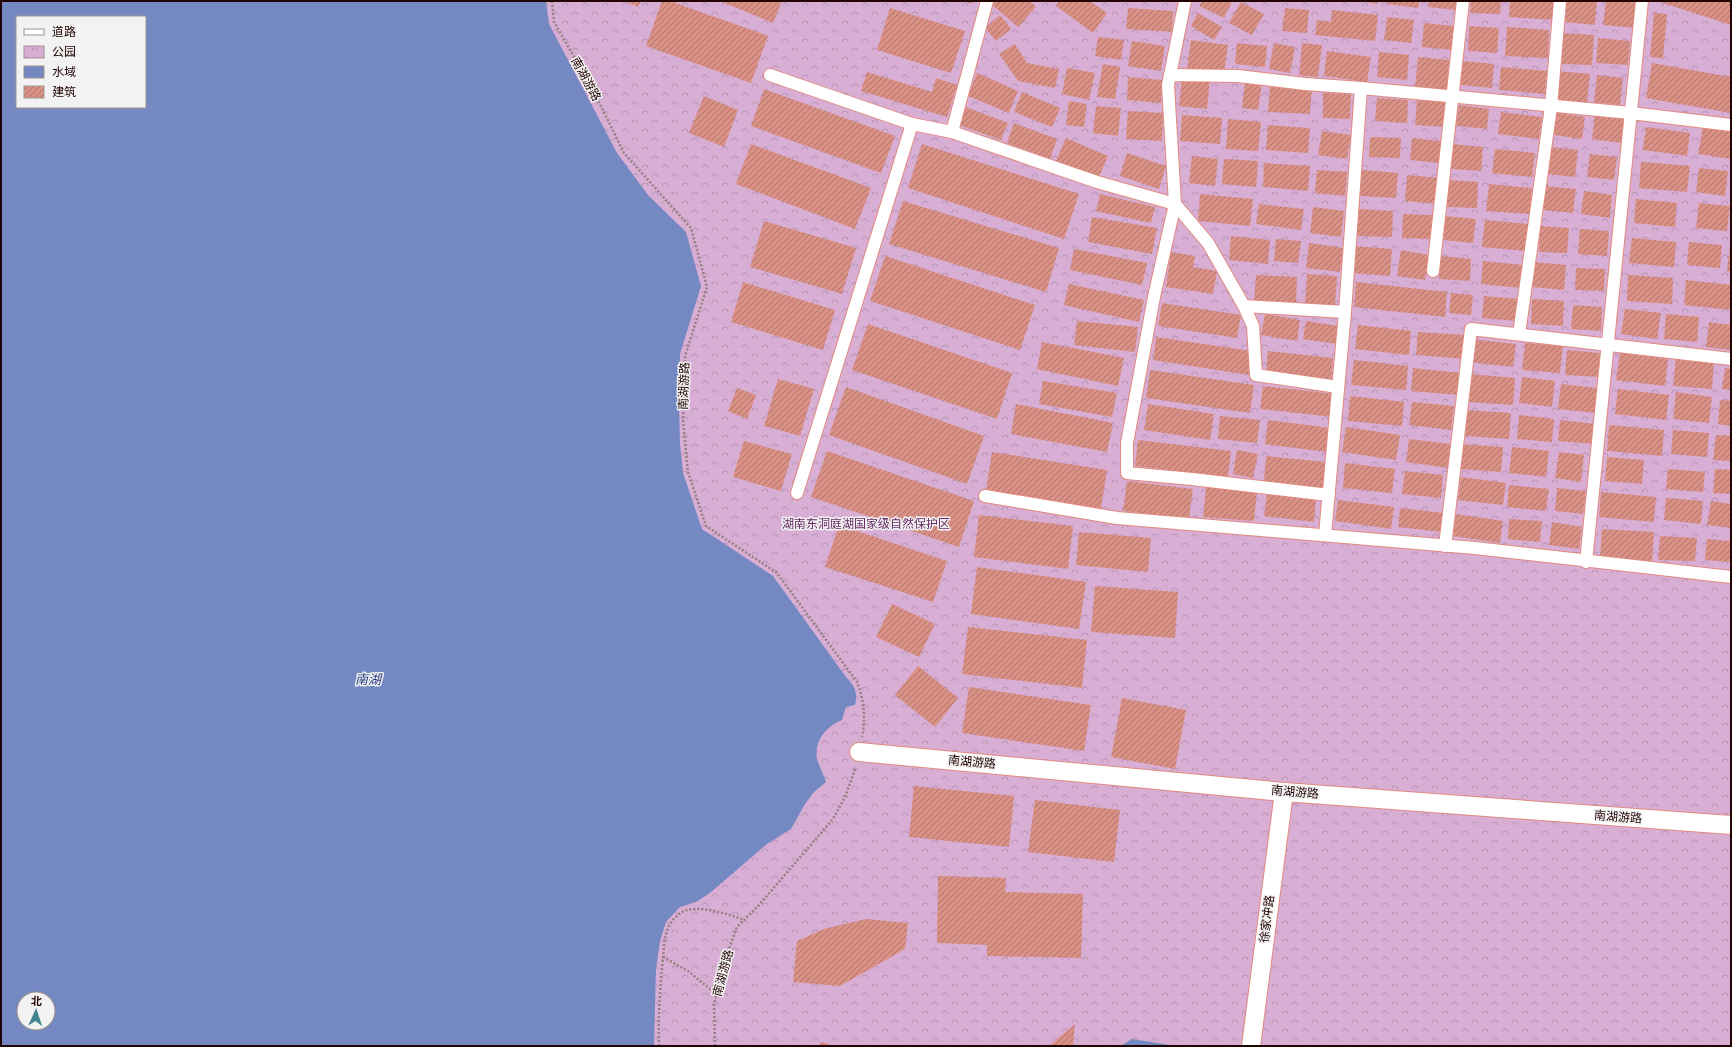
<svg xmlns="http://www.w3.org/2000/svg" width="1732" height="1047" viewBox="0 0 1732 1047" font-family="'DM Sans','Noto Sans SC',sans-serif">
	<style>
		.park { fill: url(#park-crowns); fill-rule: evenodd }
		.water { fill: #7489c2; fill-rule: evenodd }
		.building { fill: url(#building-hatch) }
		.lines { fill: none; stroke-linecap: round; stroke-linejoin: round }
		.street-casing { stroke: #e28a7e; stroke-width: 14 }
		.secondary-casing { stroke: #e28a7e; stroke-width: 20 }
		.path { stroke: #977f7d; stroke-width: 2.5; stroke-dasharray: 2 2; stroke-linecap: butt }
		.street { stroke: #fff; stroke-width: 12 }
		.secondary { stroke: #fff; stroke-width: 18 }
		.labels { text-anchor: middle; dominant-baseline: central; stroke-width: 3; stroke-linejoin: round; paint-order: stroke }
		.street-label { font-size: 12px; fill: #220403; stroke: #f2f2f2 }
		.park-label { font-size: 12px; fill: #672865; stroke: #f2f2f2 }
		.water-label { font-size: 13px; font-style: italic; fill: #25397f; stroke: #f2f2f2 }
	</style>
	<defs>
		<pattern id="park-crowns" width="20" height="18" patternUnits="userSpaceOnUse"><rect width="20" height="18" fill="#d8aed5"/><path d="M2 6a3 3 0 1 1 6 0M12 15a3 3 0 1 1 6 0" fill="none" stroke="#b994b5"/></pattern>
		<pattern id="building-hatch" width="6" height="6" patternUnits="userSpaceOnUse"><rect width="6" height="6" fill="#d99085"/><path d="M-1 1l2-2M0 6l6-6M5 7l2-2" fill="none" stroke="#b0736b"/></pattern>
	</defs>
	<rect width="100%" height="100%" fill="#f3e0dd"/>
	<path class="park" d="M1 1H1731V1046H1ZM17 17H145V107H17ZM24 999H48V1023H24Z"/>
	<g class="water">
		<path d="M1 1H546L549 24 617 153 648 195 686 232 701 286 680 354 679 399 680 444 683 473 702 529 773 576 846 677C855 686 858 693 855 705L846 707 842 720C827 726 814 740 817 759 819 766 824 775 826 782L814 792 805 804 791 829 767 844 710 893 696 902 680 907 666 922 660 941 656 969 654 1046H1ZM17 17H145V107H17ZM24 999H48V1023H24Z"/>
		<polygon points="1132,1039 1176,1046 1121,1046"/>
	</g>
	<g class="building">
		<polygon points="624,1 641,1 638,7"/>
		<polygon points="662,1 670,1 768,36 751,83 646,46"/>
		<polygon points="720,1 782,1 773,23"/>
		<polygon points="964,1 973,1 972,4"/>
		<polygon points="996,1 1030,1 1036,7 1018,27 992,5"/>
		<polygon points="1059,1 1090,1 1107,13 1093,33 1056,6"/>
		<polygon points="1202,1 1232,1 1224,18 1199,6"/>
		<polygon points="1360,1 1378,1 1377,4"/>
		<polygon points="1387,1 1419,1 1418,8 1387,4"/>
		<polygon points="1429,1 1457,1 1456,10 1428,7"/>
		<polygon points="1471,1 1501,1 1500,14 1470,13"/>
		<polygon points="1510,1 1555,1 1553,20 1509,17"/>
		<polygon points="1567,1 1597,1 1595,25 1565,22"/>
		<polygon points="1606,1 1638,2 1635,28 1603,25"/>
		<polygon points="1657,1 1731,1 1731,25"/>
		<polygon points="1241,2 1264,14 1252,35 1229,23"/>
		<polygon points="890,8 965,31 951,73 877,50"/>
		<polygon points="1128,8 1173,11 1172,32 1126,29"/>
		<polygon points="1285,8 1309,10 1307,33 1282,31"/>
		<polygon points="1332,10 1378,15 1375,41 1315,35 1317,20 1331,22"/>
		<polygon points="1198,13 1222,27 1214,40 1191,26"/>
		<polygon points="1654,13 1667,14 1663,58 1650,57"/>
		<polygon points="1000,15 1011,29 996,41 985,28"/>
		<polygon points="1387,17 1414,20 1411,43 1384,40"/>
		<polygon points="1424,23 1454,26 1452,50 1422,47"/>
		<polygon points="1469,26 1499,28 1497,53 1468,51"/>
		<polygon points="1507,27 1549,30 1548,58 1505,56"/>
		<polygon points="1563,33 1594,35 1592,65 1562,64"/>
		<polygon points="1098,37 1124,40 1121,60 1095,56"/>
		<polygon points="1598,38 1630,41 1628,65 1596,63"/>
		<polygon points="1191,40 1228,45 1224,73 1187,68"/>
		<polygon points="1132,41 1165,46 1161,71 1128,66"/>
		<polygon points="1237,43 1267,46 1265,67 1235,64"/>
		<polygon points="1274,43 1295,47 1290,73 1269,69"/>
		<polygon points="1302,43 1322,45 1318,77 1299,75"/>
		<polygon points="1015,44 1027,63 1059,69 1055,88 1018,81 999,54"/>
		<polygon points="1327,51 1371,57 1367,82 1324,76"/>
		<polygon points="1379,52 1409,55 1407,80 1377,77"/>
		<polygon points="1418,57 1449,60 1447,90 1415,87"/>
		<polygon points="1462,61 1494,64 1492,88 1460,85"/>
		<polygon points="1652,63 1731,77 1731,113 1646,98"/>
		<polygon points="1103,64 1120,67 1115,99 1097,97"/>
		<polygon points="1501,67 1547,71 1545,94 1499,90"/>
		<polygon points="1067,68 1095,73 1089,100 1062,94"/>
		<polygon points="1557,71 1590,74 1587,103 1554,100"/>
		<polygon points="867,72 932,92 936,78 957,85 947,117 861,91"/>
		<polygon points="977,73 1018,91 1009,113 968,96"/>
		<polygon points="1597,75 1623,78 1620,105 1594,102"/>
		<polygon points="1128,77 1162,80 1161,103 1127,100"/>
		<polygon points="1182,77 1210,80 1207,109 1179,106"/>
		<polygon points="1245,81 1262,83 1258,110 1242,108"/>
		<polygon points="1270,85 1312,88 1310,114 1268,112"/>
		<polygon points="764,89 895,136 881,173 751,126"/>
		<polygon points="1022,92 1060,108 1052,127 1014,112"/>
		<polygon points="1323,93 1351,94 1350,119 1323,118"/>
		<polygon points="704,96 738,110 724,147 689,133"/>
		<polygon points="1377,98 1408,100 1407,123 1375,121"/>
		<polygon points="1417,100 1446,102 1444,127 1415,125"/>
		<polygon points="1069,101 1087,104 1084,127 1066,125"/>
		<polygon points="1459,105 1489,109 1487,129 1456,126"/>
		<polygon points="1096,106 1121,108 1118,136 1093,133"/>
		<polygon points="966,107 1008,123 1001,140 959,125"/>
		<polygon points="1128,111 1163,113 1162,141 1126,139"/>
		<polygon points="1501,112 1542,117 1539,139 1498,134"/>
		<polygon points="1557,113 1585,117 1582,139 1554,135"/>
		<polygon points="1595,113 1624,117 1621,143 1592,139"/>
		<polygon points="1182,115 1222,118 1220,144 1180,141"/>
		<polygon points="1228,119 1261,122 1258,151 1226,149"/>
		<polygon points="1014,123 1057,139 1050,159 1007,143"/>
		<polygon points="1268,125 1310,128 1308,153 1266,150"/>
		<polygon points="1646,127 1690,133 1687,156 1643,150"/>
		<polygon points="1703,127 1731,131 1731,159 1698,154"/>
		<polygon points="1322,131 1351,135 1347,159 1318,155"/>
		<polygon points="1370,137 1401,138 1400,158 1369,157"/>
		<polygon points="1066,138 1108,156 1098,179 1056,161"/>
		<polygon points="1412,138 1441,141 1439,163 1410,160"/>
		<polygon points="751,144 871,188 855,229 736,184"/>
		<polygon points="922,144 1079,194 1064,239 908,188"/>
		<polygon points="1453,144 1483,147 1481,171 1451,169"/>
		<polygon points="1551,147 1578,150 1575,177 1548,174"/>
		<polygon points="1495,149 1535,153 1532,177 1492,173"/>
		<polygon points="1127,153 1166,166 1159,189 1120,176"/>
		<polygon points="1590,154 1617,157 1614,180 1587,177"/>
		<polygon points="1192,156 1218,159 1215,186 1189,183"/>
		<polygon points="1224,159 1258,161 1256,187 1222,184"/>
		<polygon points="1641,162 1690,166 1687,192 1639,188"/>
		<polygon points="1264,163 1310,166 1308,191 1263,187"/>
		<polygon points="1699,168 1728,171 1725,196 1696,192"/>
		<polygon points="1317,170 1347,172 1345,196 1315,193"/>
		<polygon points="1362,170 1398,173 1396,198 1360,196"/>
		<polygon points="1407,175 1440,178 1438,204 1405,201"/>
		<polygon points="1448,180 1478,182 1477,208 1446,207"/>
		<polygon points="1489,184 1532,188 1530,214 1486,211"/>
		<polygon points="1546,186 1576,189 1573,213 1543,210"/>
		<polygon points="1584,191 1612,195 1610,218 1581,214"/>
		<polygon points="1100,194 1155,207 1151,223 1096,211"/>
		<polygon points="1200,194 1253,199 1250,226 1198,221"/>
		<polygon points="1636,199 1677,203 1675,227 1634,223"/>
		<polygon points="903,201 1059,248 1046,292 889,244"/>
		<polygon points="1699,203 1730,206 1727,231 1696,228"/>
		<polygon points="1259,204 1304,209 1301,230 1256,224"/>
		<polygon points="1313,207 1344,211 1341,237 1310,233"/>
		<polygon points="1358,209 1393,211 1392,237 1356,236"/>
		<polygon points="1403,214 1432,215 1431,239 1402,238"/>
		<polygon points="1445,216 1476,219 1473,243 1442,240"/>
		<polygon points="1092,217 1157,228 1152,254 1088,242"/>
		<polygon points="1485,220 1528,224 1525,251 1482,247"/>
		<polygon points="764,221 856,248 842,294 750,267"/>
		<polygon points="1540,226 1569,228 1567,253 1539,252"/>
		<polygon points="1580,229 1609,231 1607,256 1578,254"/>
		<polygon points="1231,236 1270,240 1268,264 1229,260"/>
		<polygon points="1632,238 1676,242 1674,267 1629,263"/>
		<polygon points="1276,239 1301,241 1298,263 1274,261"/>
		<polygon points="1689,242 1722,245 1720,268 1687,265"/>
		<polygon points="1309,243 1343,248 1340,272 1306,268"/>
		<polygon points="1354,246 1392,249 1390,276 1352,273"/>
		<polygon points="1730,246 1731,246 1731,272 1727,271"/>
		<polygon points="1074,249 1147,263 1142,285 1070,270"/>
		<polygon points="1401,250 1429,255 1425,280 1397,276"/>
		<polygon points="1171,252 1195,256 1193,267 1217,271 1213,294 1166,287"/>
		<polygon points="885,256 1035,305 1020,350 870,301"/>
		<polygon points="1441,256 1471,259 1470,281 1439,279"/>
		<polygon points="1483,261 1523,265 1521,288 1481,284"/>
		<polygon points="1535,262 1566,265 1564,290 1532,287"/>
		<polygon points="1576,268 1605,269 1604,291 1575,290"/>
		<polygon points="1307,274 1337,276 1335,307 1305,305"/>
		<polygon points="1256,275 1297,277 1296,303 1254,301"/>
		<polygon points="1628,275 1673,278 1672,304 1627,301"/>
		<polygon points="1686,280 1731,285 1731,310 1684,305"/>
		<polygon points="743,282 835,310 823,350 731,322"/>
		<polygon points="1356,282 1447,292 1445,317 1354,307"/>
		<polygon points="1069,284 1144,300 1139,322 1064,305"/>
		<polygon points="1451,293 1473,295 1471,315 1449,313"/>
		<polygon points="1484,296 1519,299 1517,321 1482,318"/>
		<polygon points="1532,299 1564,301 1563,326 1531,324"/>
		<polygon points="1162,303 1241,315 1237,338 1158,326"/>
		<polygon points="1573,305 1602,307 1601,331 1571,329"/>
		<polygon points="1625,309 1661,313 1657,339 1621,334"/>
		<polygon points="1265,314 1300,320 1297,341 1261,335"/>
		<polygon points="1666,314 1699,317 1697,342 1664,339"/>
		<polygon points="1077,321 1138,327 1135,352 1074,345"/>
		<polygon points="1306,321 1339,326 1336,344 1303,339"/>
		<polygon points="1709,322 1731,325 1731,350 1706,347"/>
		<polygon points="868,324 1012,373 997,419 852,370"/>
		<polygon points="1358,325 1411,331 1409,355 1355,349"/>
		<polygon points="1418,332 1466,335 1465,359 1416,355"/>
		<polygon points="1156,337 1252,351 1249,375 1153,360"/>
		<polygon points="1471,339 1516,344 1513,367 1469,362"/>
		<polygon points="1042,342 1124,358 1118,386 1037,369"/>
		<polygon points="1525,343 1563,346 1560,373 1522,370"/>
		<polygon points="1567,350 1600,353 1598,377 1565,375"/>
		<polygon points="1268,351 1333,358 1331,380 1266,373"/>
		<polygon points="1620,353 1668,359 1665,386 1616,380"/>
		<polygon points="1676,357 1714,360 1712,389 1673,386"/>
		<polygon points="1354,360 1408,366 1406,390 1351,385"/>
		<polygon points="1413,368 1460,373 1458,395 1411,391"/>
		<polygon points="1725,368 1731,369 1731,390 1722,389"/>
		<polygon points="1150,370 1254,385 1250,413 1146,398"/>
		<polygon points="1470,374 1515,378 1513,405 1468,402"/>
		<polygon points="1522,377 1555,381 1552,407 1519,403"/>
		<polygon points="778,379 814,389 800,436 764,426"/>
		<polygon points="1043,381 1117,393 1112,417 1039,404"/>
		<polygon points="1561,384 1597,388 1595,413 1558,409"/>
		<polygon points="1263,386 1335,394 1332,417 1260,409"/>
		<polygon points="846,387 984,436 967,484 829,435"/>
		<polygon points="737,388 756,395 747,419 728,411"/>
		<polygon points="1618,389 1669,395 1666,420 1615,414"/>
		<polygon points="1676,392 1712,397 1709,423 1673,419"/>
		<polygon points="1350,396 1404,402 1402,426 1348,421"/>
		<polygon points="1720,400 1731,401 1731,426 1718,424"/>
		<polygon points="1412,402 1454,406 1451,430 1409,425"/>
		<polygon points="1016,404 1113,423 1107,452 1011,434"/>
		<polygon points="1148,404 1214,414 1210,440 1144,430"/>
		<polygon points="1467,410 1511,413 1509,439 1465,436"/>
		<polygon points="1519,415 1554,419 1552,442 1517,439"/>
		<polygon points="1220,416 1260,420 1257,443 1218,439"/>
		<polygon points="1268,420 1330,428 1327,452 1265,444"/>
		<polygon points="1560,420 1595,424 1593,444 1558,441"/>
		<polygon points="1609,425 1664,430 1662,456 1607,451"/>
		<polygon points="1346,427 1400,435 1396,460 1342,452"/>
		<polygon points="1673,430 1709,433 1707,457 1671,454"/>
		<polygon points="1716,435 1731,436 1731,461 1713,460"/>
		<polygon points="1409,439 1451,444 1448,468 1406,462"/>
		<polygon points="1138,440 1231,451 1228,477 1135,466"/>
		<polygon points="744,441 792,454 781,491 733,477"/>
		<polygon points="1461,444 1503,447 1501,472 1459,469"/>
		<polygon points="1512,447 1549,451 1546,477 1509,473"/>
		<polygon points="1237,450 1258,454 1253,478 1233,474"/>
		<polygon points="827,451 974,501 959,547 811,497"/>
		<polygon points="992,452 1107,470 1101,509 986,491"/>
		<polygon points="1559,452 1584,455 1581,482 1555,478"/>
		<polygon points="1266,456 1326,462 1323,488 1264,481"/>
		<polygon points="1607,457 1644,460 1642,484 1605,481"/>
		<polygon points="1345,463 1395,469 1392,493 1343,488"/>
		<polygon points="1668,469 1705,472 1703,492 1666,489"/>
		<polygon points="1715,469 1731,470 1731,494 1713,493"/>
		<polygon points="1405,471 1443,475 1441,498 1402,494"/>
		<polygon points="1461,477 1506,483 1503,505 1458,500"/>
		<polygon points="1127,481 1193,489 1189,519 1123,511"/>
		<polygon points="1509,485 1549,489 1546,511 1507,507"/>
		<polygon points="1206,487 1257,492 1254,521 1203,517"/>
		<polygon points="1557,488 1586,491 1583,514 1555,511"/>
		<polygon points="1601,492 1656,497 1654,522 1599,517"/>
		<polygon points="1267,494 1316,500 1314,522 1264,516"/>
		<polygon points="1666,498 1703,501 1701,524 1664,520"/>
		<polygon points="1338,500 1394,507 1391,529 1335,521"/>
		<polygon points="1711,501 1731,504 1731,528 1707,525"/>
		<polygon points="1400,508 1444,513 1442,532 1398,527"/>
		<polygon points="1456,514 1503,521 1500,543 1453,536"/>
		<polygon points="979,515 1073,526 1068,569 974,557"/>
		<polygon points="1509,519 1542,521 1540,542 1508,539"/>
		<polygon points="1552,522 1582,527 1579,549 1549,545"/>
		<polygon points="839,525 947,561 933,602 825,567"/>
		<polygon points="1602,529 1654,532 1652,562 1600,558"/>
		<polygon points="1079,532 1151,538 1148,572 1076,565"/>
		<polygon points="1660,536 1697,538 1695,561 1658,560"/>
		<polygon points="1707,539 1731,541 1731,562 1705,560"/>
		<polygon points="977,567 1086,582 1079,629 971,614"/>
		<polygon points="1095,586 1178,592 1175,638 1091,632"/>
		<polygon points="892,604 935,624 919,657 876,637"/>
		<polygon points="968,627 1087,640 1082,688 962,674"/>
		<polygon points="918,666 958,698 935,727 895,695"/>
		<polygon points="969,687 1091,705 1084,751 962,733"/>
		<polygon points="1122,698 1186,710 1175,769 1111,757"/>
		<polygon points="914,786 1014,796 1009,847 909,837"/>
		<polygon points="1035,800 1120,810 1114,862 1028,852"/>
		<polygon points="938,876 1006,878 1005,892 1083,894 1081,958 987,956 987,945 937,943"/>
		<polygon points="866,919 908,923 905,949 840,986 793,982 797,941 824,929"/>
		<polygon points="1075,1024 1073,1046 1049,1046"/>
		<polygon points="822,1042 834,1046 818,1046"/>
	</g>
	<g class="lines">
		<g class="street-casing">
			<g id="street">
				<polyline points="1185,1 1168,85 1175,204 1154,297 1127,443 1127,473 1192,479 1329,495"/>
				<polyline points="770,75 912,124 952,132 1097,182 1175,204 1208,243 1244,306 1253,326 1256,375 1338,387"/>
				<polyline points="1170,75 1238,76 1305,84 1361,88"/>
				<polyline points="952,132 987,1"/>
				<polyline points="1433,271 1463,1"/>
				<polyline points="1244,306 1345,312"/>
				<polyline points="1519,334 1551,107 1560,1"/>
				<polyline points="797,493 912,124"/>
				<polyline points="985,496 1117,518 1475,548 1731,577"/>
				<polyline points="1325,535 1345,312 1361,88 1631,113 1731,125"/>
				<polyline points="1445,546 1471,329 1731,359"/>
				<polyline points="1586,562 1642,1"/>
			</g>
		</g>
		<g class="secondary-casing">
			<g id="secondary">
				<polyline points="859,752 1284,792 1731,825"/>
				<polyline points="1251,1046 1284,792"/>
			</g>
		</g>
		<g class="path">
			<path d="M552 1 554 22 592 88 624 153 691 228 707 287 685 356 683 420 688 472 706 526 777 573 857 682C864 700 866 718 862 737"/>
			<polyline points="663,957 688,971 716,994"/>
			<path d="M659 1046C658 1017 660 987 663 958 664 949 664 939 667 931 669 924 675 916 682 912 697 904 729 914 744 920"/>
			<polyline points="715,1046 714,1005 723,965 737,927 759,905 833,819 845,797 856,767"/>
		</g>
		<use href="#street" class="street"/>
		<use href="#secondary" class="secondary"/>
	</g>
	<g class="labels">
		<g class="street-label">
			<text transform="translate(586 79) rotate(61)">南湖游路</text>
			<text transform="translate(684 386) rotate(-88)">南湖游路</text>
			<text transform="translate(972 762) rotate(5)">南湖游路</text>
			<text transform="translate(1295 792) rotate(5)">南湖游路</text>
			<text transform="translate(1618 817) rotate(4)">南湖游路</text>
			<text transform="translate(1267 919) rotate(-83)">徐家冲路</text>
			<text transform="translate(723 973) rotate(-75)">南湖游路</text>
		</g>
		<g class="park-label">
			<text x="866" y="524">湖南东洞庭湖国家级自然保护区</text>
		</g>
		<g class="water-label">
			<text x="368" y="679">南湖</text>
		</g>
	</g>
	<rect width="1732" height="1047" fill="none" stroke="#220403" stroke-width="4"/>
	<rect x="16" y="16" width="130" height="92" fill="#f2f2f2" stroke="#9f9392"/>
	<rect x="24" y="29" width="20" height="6" fill="#ffffff" stroke="#9f9392"/>
	<text x="52" y="36" font-size="12" fill="#220403">道路</text>
	<rect x="24" y="46" width="20" height="12" fill="url(#park-crowns)" stroke="#9f9392"/>
	<text x="52" y="56" font-size="12" fill="#220403">公园</text>
	<rect x="24" y="66" width="20" height="12" fill="#7489c2" stroke="#9f9392"/>
	<text x="52" y="76" font-size="12" fill="#220403">水域</text>
	<rect x="24" y="86" width="20" height="12" fill="url(#building-hatch)" stroke="#9f9392"/>
	<text x="52" y="96" font-size="12" fill="#220403">建筑</text>
	<g transform="translate(36 1011) rotate(3)"><circle r="19" fill="#f2f2f2" stroke="#9f9392"/>
	<path d="M0-3L7 15L0 10L-7 15Z" fill="#3f858f"/>
	<text y="-6" font-size="11" font-weight="bold" text-anchor="middle" fill="#220403">北</text>
	</g>
</svg>
